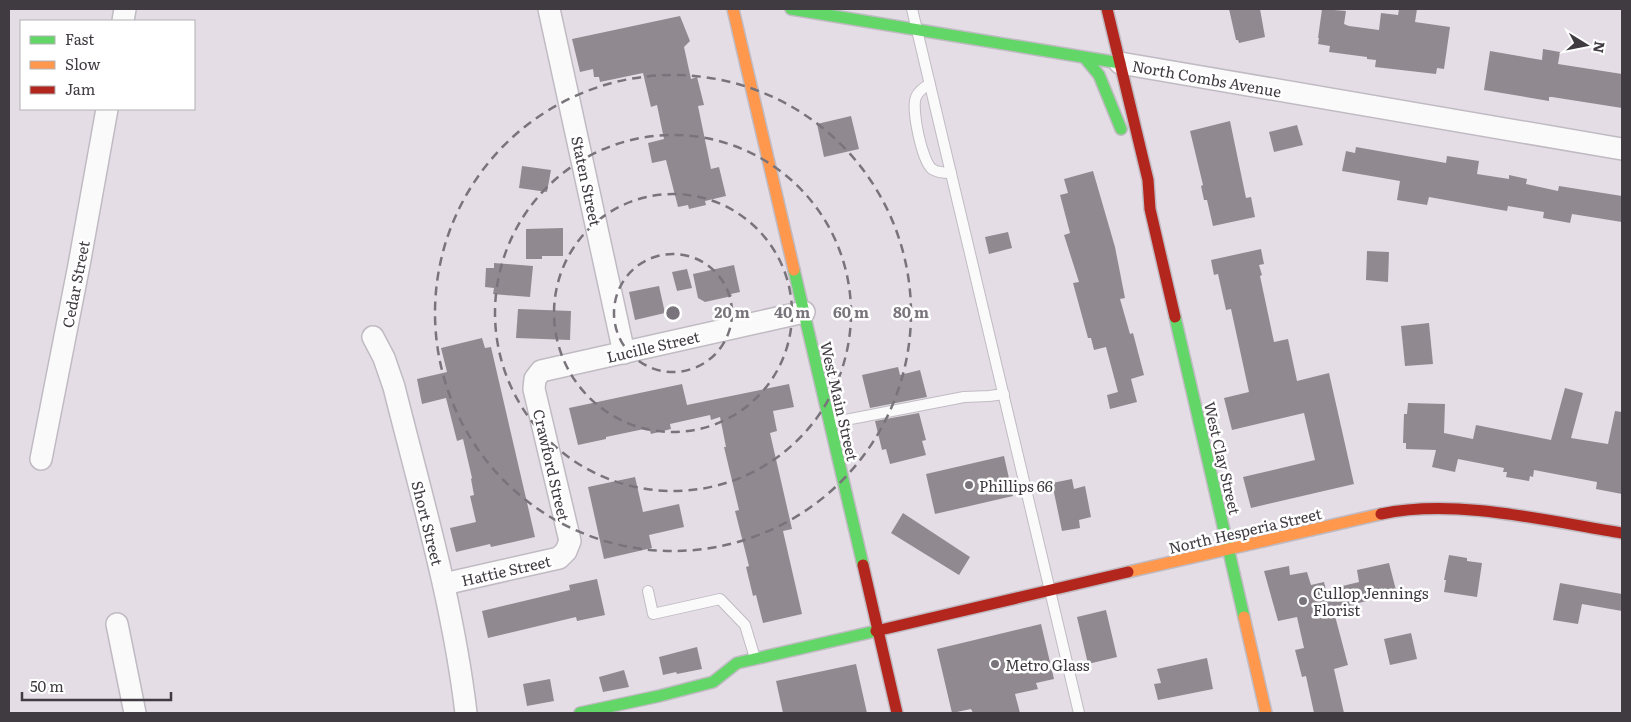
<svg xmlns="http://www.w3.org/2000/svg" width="1631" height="722" viewBox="0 0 1631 722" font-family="Literata,serif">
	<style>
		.building { fill: #908a90 }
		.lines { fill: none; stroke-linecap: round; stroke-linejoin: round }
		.lane-casing { stroke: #c0bbc2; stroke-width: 12 }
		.street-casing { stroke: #c0bbc2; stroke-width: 24 }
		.fast-casing { stroke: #c0bbc2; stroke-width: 14 }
		.slow-casing { stroke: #c0bbc2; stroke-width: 14 }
		.jam-casing { stroke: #c0bbc2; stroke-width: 14 }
		.lane { stroke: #fbfafb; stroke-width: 10 }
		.street { stroke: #fbfafb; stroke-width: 21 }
		.fast { stroke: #63d668; stroke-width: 11 }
		.slow { stroke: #ff974d; stroke-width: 11 }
		.jam { stroke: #b3261e; stroke-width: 11 }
		.ring { fill: none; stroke: #79747b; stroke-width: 2.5; stroke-dasharray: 9 6 }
		.poi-dot { fill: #79747b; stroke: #fff; stroke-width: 2 }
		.labels { text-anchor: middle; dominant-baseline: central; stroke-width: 5; stroke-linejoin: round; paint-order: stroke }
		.street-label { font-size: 15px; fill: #3f3b41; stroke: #fff }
		.poi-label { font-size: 15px; fill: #3f3b41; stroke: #fff; text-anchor: start }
		.centre { fill: #79747b; stroke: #fff; stroke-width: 2.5 }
		.ring-label { font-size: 15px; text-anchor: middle; font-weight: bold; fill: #79747b; stroke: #fff; stroke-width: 5; stroke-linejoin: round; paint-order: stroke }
	</style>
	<rect width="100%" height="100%" fill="#e4dde6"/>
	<g class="building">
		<polygon points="1229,9 1260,9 1265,37 1239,43 1238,40 1236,40"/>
		<polygon points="1322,9 1346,11 1344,24 1349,26 1379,30 1381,13 1398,15 1399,9 1417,9 1415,22 1450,27 1444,69 1437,68 1436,74 1375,67 1376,60 1367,59 1367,57 1329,52 1330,46 1318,44 1319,38 1318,38"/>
		<polygon points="680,16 690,41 684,47 691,79 697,77 704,105 698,106 711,169 719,167 726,196 705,201 706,205 689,209 688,205 678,207 666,160 652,163 648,143 664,139 657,105 651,107 643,73 600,82 599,77 594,77 593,69 580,72 572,39"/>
		<polygon points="1543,49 1560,52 1558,64 1622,74 1622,108 1552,97 1549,97 1549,101 1484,90 1490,51 1542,60"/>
		<polygon points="851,116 859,149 824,157 817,124"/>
		<polygon points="1230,121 1246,198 1251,197 1255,217 1213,226 1207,200 1204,200 1201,186 1203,185 1190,131"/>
		<polygon points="1297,125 1303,145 1274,152 1269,132"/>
		<polygon points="1356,147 1446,163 1447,156 1479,161 1477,174 1509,179 1509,175 1527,179 1526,184 1558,191 1559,186 1622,196 1622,222 1572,214 1570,223 1543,218 1544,212 1508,206 1507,211 1429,197 1427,205 1397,200 1400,181 1342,171 1346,151 1355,153"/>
		<polygon points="522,166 551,170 547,192 519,188"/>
		<polygon points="1093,171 1115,247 1125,298 1120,299 1130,334 1133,333 1144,375 1131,379 1137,402 1110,409 1107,395 1118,392 1106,347 1094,350 1091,338 1088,338 1073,283 1079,282 1064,235 1070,233 1060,195 1068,193 1064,179"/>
		<polygon points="563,228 563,256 542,256 542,259 526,259 526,229"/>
		<polygon points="1008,232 1012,248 989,254 985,237"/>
		<polygon points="1261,249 1264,264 1259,265 1262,275 1260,276 1274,342 1288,339 1297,381 1329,373 1354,484 1251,508 1243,477 1315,460 1304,413 1232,430 1224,398 1249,392 1231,309 1226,310 1218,274 1214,275 1211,260"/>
		<polygon points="1367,251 1389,252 1388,282 1366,280"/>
		<polygon points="494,263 533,266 530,297 493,294 494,288 485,287 486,268 494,268"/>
		<polygon points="734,265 740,292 731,294 732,296 705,302 698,298 693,274"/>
		<polygon points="687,269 692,288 677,291 672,272"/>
		<polygon points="659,286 665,313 635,320 629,292"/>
		<polygon points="518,309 571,311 570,340 516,338"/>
		<polygon points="1429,323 1433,364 1405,366 1401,326"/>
		<polygon points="482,338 485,348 491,347 535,537 491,547 490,544 456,552 450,528 476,522 470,496 474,495 471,479 472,478 463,439 457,441 446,398 422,404 417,379 447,372 441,348"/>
		<polygon points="898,367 900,375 920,370 927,397 870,408 862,375"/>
		<polygon points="682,384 687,405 789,384 794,407 773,411 777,431 770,433 792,529 783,531 802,614 763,623 756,595 753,596 746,567 749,566 735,511 739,510 724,447 726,447 720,417 711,420 710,415 670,424 671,429 651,434 649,428 606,437 606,439 578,445 569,408"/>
		<polygon points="1565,388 1583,393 1571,438 1608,444 1615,411 1622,412 1622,494 1596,489 1597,482 1534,470 1533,477 1530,476 1529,481 1506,477 1507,472 1503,472 1504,468 1458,459 1455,472 1432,467 1436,450 1406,449 1406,443 1403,443 1404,414 1407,414 1408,403 1445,404 1444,433 1473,439 1476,425 1551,440"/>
		<polygon points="919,413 926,440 922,441 926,455 890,464 886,449 882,450 875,421"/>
		<polygon points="1004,456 1013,496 935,514 926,474"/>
		<polygon points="635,477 643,512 679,504 684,527 649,535 652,548 604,559 588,487"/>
		<polygon points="1072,479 1074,489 1085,486 1091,517 1079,520 1080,528 1062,531 1052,483"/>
		<polygon points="903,513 970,557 959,575 891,533"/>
		<polygon points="1449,555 1467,558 1467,561 1482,563 1477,597 1444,592 1446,580 1444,580"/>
		<polygon points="1389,563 1397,594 1354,604 1355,607 1334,612 1348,665 1334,669 1344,713 1314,713 1306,676 1302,677 1295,650 1304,648 1297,617 1278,621 1264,571 1289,566 1290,575 1307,572 1311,585 1324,582 1326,590 1359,582 1357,570"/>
		<polygon points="597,579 605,615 577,621 576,617 488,638 482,611 570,590 569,585"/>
		<polygon points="1560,583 1622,594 1622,611 1582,604 1578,624 1553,620"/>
		<polygon points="1106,610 1117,657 1088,664 1077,617"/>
		<polygon points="1041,624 1054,679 1036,683 1038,689 1015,694 1020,713 973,713 971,709 952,713 937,649"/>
		<polygon points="1411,633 1417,659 1390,665 1384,639"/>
		<polygon points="697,647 702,669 677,674 676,672 663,675 659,657"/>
		<polygon points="1207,658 1213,689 1158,700 1154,684 1161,683 1157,669"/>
		<polygon points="856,664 867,713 783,713 776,681"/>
		<polygon points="624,670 629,687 603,692 599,677"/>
		<polygon points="550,679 554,701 527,706 523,684"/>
	</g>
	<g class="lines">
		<g class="lane-casing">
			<g id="lane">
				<polyline points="912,9 1079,713"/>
				<path d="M930 84C924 87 919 90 916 97 911 109 922 161 932 169 938 173 945 173 951 173"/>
				<polyline points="830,423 964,397 989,396 1004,394"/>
				<polyline points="648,591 653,614 720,599 745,625 755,658"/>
			</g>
		</g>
		<g class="street-casing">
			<g id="street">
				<polyline points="549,9 624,353"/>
				<polyline points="123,21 125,9"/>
				<polyline points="1120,63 1622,149"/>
				<path d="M373 337 384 358 394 387C421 495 453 602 466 713"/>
				<polyline points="41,459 79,265 107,109"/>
				<polyline points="444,584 559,558 566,551 570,541 534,389 535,379 541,371 804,312"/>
				<polyline points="117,624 135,713"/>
			</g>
		</g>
		<g class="fast-casing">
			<g id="fast">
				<polyline points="791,9 1120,63"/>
				<polyline points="1085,58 1099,75 1121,129"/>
				<polyline points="794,270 863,565"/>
				<polyline points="1175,317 1244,617"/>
				<polyline points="580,713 659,696 713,682 737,663 876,631"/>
			</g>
		</g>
		<g class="slow-casing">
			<g id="slow">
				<polyline points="733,9 794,270"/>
				<polyline points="1128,572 1381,514"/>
				<polyline points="1244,617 1266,713"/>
			</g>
		</g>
		<g class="jam-casing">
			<g id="jam">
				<polyline points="1107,9 1148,180 1150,209 1175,317"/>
				<path d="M1381 514C1456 498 1547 521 1622 533"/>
				<polyline points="863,565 897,713"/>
				<polyline points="876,631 1128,572"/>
			</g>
		</g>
		<use href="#lane" class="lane"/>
		<use href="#street" class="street"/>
		<use href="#fast" class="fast"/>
		<use href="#slow" class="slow"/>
		<use href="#jam" class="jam"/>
	</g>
	<g class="ring">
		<circle cx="673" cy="313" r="59"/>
		<circle cx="673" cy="313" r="119"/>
		<circle cx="673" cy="313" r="178"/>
		<circle cx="673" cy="313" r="238"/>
	</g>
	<g class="poi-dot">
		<circle cx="969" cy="485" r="5"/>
		<circle cx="1303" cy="601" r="5"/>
		<circle cx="995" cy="664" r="5"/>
	</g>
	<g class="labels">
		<g class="street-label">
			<text transform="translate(1207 78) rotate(10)">North Combs Avenue</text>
			<text transform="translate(587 181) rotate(78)">Staten Street</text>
			<text transform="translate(75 284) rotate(-79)">Cedar Street</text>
			<text transform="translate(653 346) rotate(-13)">Lucille Street</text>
			<text transform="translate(840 401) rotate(77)">West Main Street</text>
			<text transform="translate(1223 458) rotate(77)">West Clay Street</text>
			<text transform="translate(552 465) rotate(77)">Crawford Street</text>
			<text transform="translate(428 523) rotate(76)">Short Street</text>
			<text transform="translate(1245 530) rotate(-13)">North Hesperia Street</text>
			<text transform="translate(506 570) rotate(-13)">Hattie Street</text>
		</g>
		<g class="poi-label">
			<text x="979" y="485">Phillips 66</text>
			<text x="1313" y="592">Cullop Jennings<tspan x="1313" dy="17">Florist</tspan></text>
			<text x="1005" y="664">Metro Glass</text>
		</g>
	</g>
	<circle cx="673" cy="313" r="8" class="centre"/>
	<g class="ring-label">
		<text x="732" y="318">20 m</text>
		<text x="792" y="318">40 m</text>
		<text x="851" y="318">60 m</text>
		<text x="911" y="318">80 m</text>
	</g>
	<rect width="1631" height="722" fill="none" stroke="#3f3b41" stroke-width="20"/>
	<rect x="20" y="20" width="175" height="90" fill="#ffffff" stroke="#b2b1b3"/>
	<rect x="30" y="36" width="25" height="8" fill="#63d668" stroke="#b2b1b3"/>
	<text x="65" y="45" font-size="15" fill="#3f3b41">Fast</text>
	<rect x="30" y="61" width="25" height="8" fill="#ff974d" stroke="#b2b1b3"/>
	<text x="65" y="70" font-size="15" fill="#3f3b41">Slow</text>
	<rect x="30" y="86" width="25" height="8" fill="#b3261e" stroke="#b2b1b3"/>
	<text x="65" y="95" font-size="15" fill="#3f3b41">Jam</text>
	<g transform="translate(1586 45) rotate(100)" stroke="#ffffff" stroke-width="4" paint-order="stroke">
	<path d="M0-4L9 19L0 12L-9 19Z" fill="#3f3b41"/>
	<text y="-8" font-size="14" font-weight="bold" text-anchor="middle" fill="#3f3b41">N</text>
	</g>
	<path d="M22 692v8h149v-8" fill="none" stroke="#3f3b41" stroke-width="2.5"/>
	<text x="30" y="692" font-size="15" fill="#3f3b41" stroke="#ffffff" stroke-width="4" paint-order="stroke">50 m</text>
</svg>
